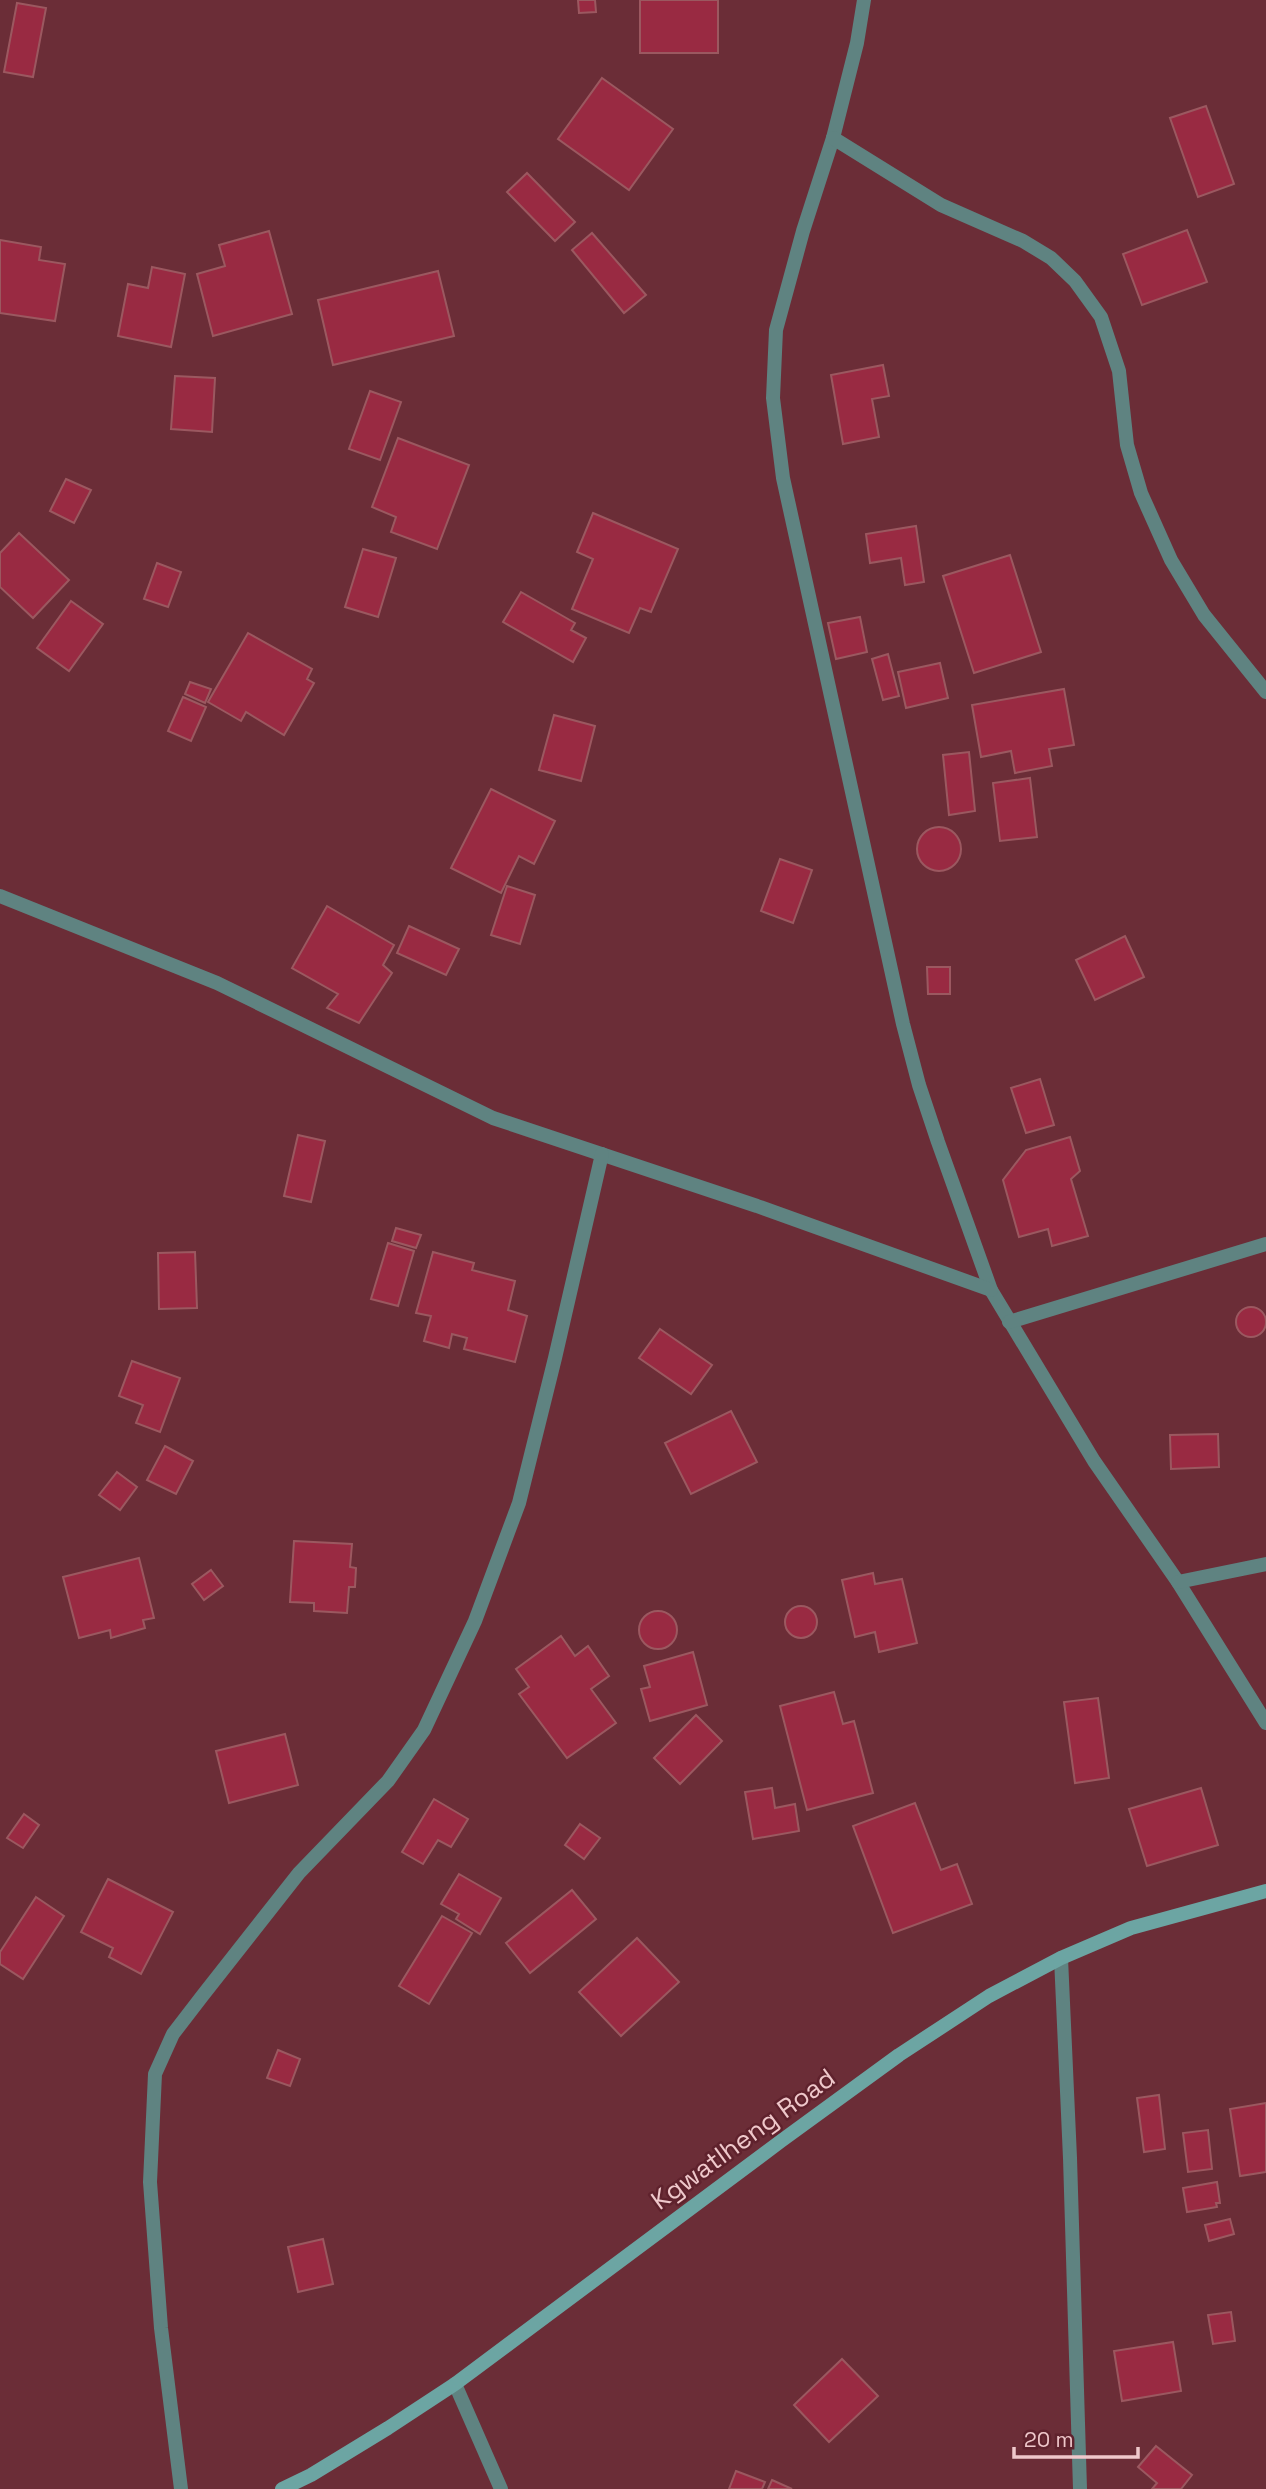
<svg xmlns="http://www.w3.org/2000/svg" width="1266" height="2489" viewBox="0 0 1266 2489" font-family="'Space Grotesk',sans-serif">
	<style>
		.building { fill: #992a42; stroke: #9b5860; stroke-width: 2 }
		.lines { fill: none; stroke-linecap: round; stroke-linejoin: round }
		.street { stroke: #5f8381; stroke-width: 14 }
		.secondary { stroke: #6ca5a3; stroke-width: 14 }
		.labels { text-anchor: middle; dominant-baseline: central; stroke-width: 5; stroke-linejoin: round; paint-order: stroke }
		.street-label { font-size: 26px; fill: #efc8cb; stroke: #5f222d }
	</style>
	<rect width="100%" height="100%" fill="#6b2d37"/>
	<g class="building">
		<polygon points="578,0 595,0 596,12 579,13"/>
		<rect x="640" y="0" width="78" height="53"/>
		<polygon points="17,3 46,8 33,77 4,72"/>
		<polygon points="602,78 673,129 629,190 558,139"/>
		<polygon points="1206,106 1234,184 1198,197 1170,118"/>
		<polygon points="527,173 575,222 555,241 507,192"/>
		<polygon points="1187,230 1207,282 1142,305 1123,254"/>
		<polygon points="269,231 292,314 213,336 197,274 225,266 219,245"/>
		<polygon points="592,233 646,295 624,313 572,250"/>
		<polygon points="0,240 41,247 39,260 65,264 55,321 0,313"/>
		<polygon points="152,267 185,274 171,347 118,336 128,284 148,288"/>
		<polygon points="438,271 454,336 333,365 318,300"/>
		<polygon points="883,365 889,396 872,399 879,437 843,444 831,375"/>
		<polygon points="175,376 215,378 212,432 171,429"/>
		<polygon points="370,391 401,402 380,460 349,449"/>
		<polygon points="398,438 469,465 437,549 391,532 396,517 372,507"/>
		<polygon points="66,479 91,490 74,523 50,511"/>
		<polygon points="593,513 678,549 651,612 640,608 629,633 572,609 593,559 577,552"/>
		<polygon points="916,526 924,582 905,585 901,558 870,563 866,534"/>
		<polygon points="19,533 69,580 33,618 0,587 0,553"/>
		<polygon points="363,549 396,558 378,617 345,607"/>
		<polygon points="1010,555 1041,652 974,673 943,576"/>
		<polygon points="157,563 181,572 168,607 144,599"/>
		<polygon points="521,592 575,623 571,630 586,638 573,662 503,622"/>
		<polygon points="71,601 103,624 69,671 37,648"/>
		<polygon points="860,617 867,652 836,659 828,623"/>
		<polygon points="248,633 312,669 307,679 314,683 284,735 246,712 241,721 208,702"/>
		<polygon points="888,654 899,696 883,700 872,659"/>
		<polygon points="940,663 948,698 906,708 898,672"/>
		<polygon points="190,682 211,689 205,703 185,694"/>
		<polygon points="1064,689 1074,745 1049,749 1052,766 1015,773 1011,751 981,757 972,705"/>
		<polygon points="183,697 206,707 191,741 168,731"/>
		<polygon points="554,715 595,726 581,781 539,770"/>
		<polygon points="969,752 975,811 949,815 943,755"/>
		<polygon points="1030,778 1037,837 1000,841 993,783"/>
		<polygon points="491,789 555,821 534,864 519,856 501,893 451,868"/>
		<circle cx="939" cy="849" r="22"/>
		<polygon points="780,859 812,870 793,923 761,911"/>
		<polygon points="507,886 535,895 520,944 491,935"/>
		<polygon points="327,906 394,945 383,965 392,973 359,1023 327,1008 338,994 292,968"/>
		<polygon points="409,926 459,949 446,975 397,953"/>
		<polygon points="1125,936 1144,977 1095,1000 1076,960"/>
		<polygon points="927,967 950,967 950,994 928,994"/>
		<polygon points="1040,1079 1054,1125 1026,1133 1011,1088"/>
		<polygon points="298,1135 325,1141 311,1202 284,1196"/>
		<polygon points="1070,1137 1080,1171 1071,1179 1088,1236 1052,1246 1048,1229 1019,1237 1003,1180 1026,1150"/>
		<polygon points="396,1228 421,1235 416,1248 392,1241"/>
		<polygon points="388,1243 414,1251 398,1306 371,1299"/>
		<polygon points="195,1252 197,1308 159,1309 158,1253"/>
		<polygon points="433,1252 474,1263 472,1270 515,1281 508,1310 527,1316 515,1362 464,1349 467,1338 452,1334 449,1348 424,1341 431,1316 416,1313"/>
		<circle cx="1251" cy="1322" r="15"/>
		<polygon points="660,1329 712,1365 691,1394 639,1358"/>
		<polygon points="132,1361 180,1378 160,1432 136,1423 143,1405 119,1396"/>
		<polygon points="731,1411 757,1462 691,1494 665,1443"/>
		<polygon points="1218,1434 1219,1467 1171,1469 1170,1435"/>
		<polygon points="165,1446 193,1461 176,1494 147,1480"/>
		<polygon points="117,1472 137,1487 120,1510 99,1495"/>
		<polygon points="294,1541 352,1544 350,1567 356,1568 355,1587 349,1587 347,1613 314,1611 314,1603 290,1602"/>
		<polygon points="139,1558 154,1618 143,1620 145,1628 111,1638 110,1630 79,1638 63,1577"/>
		<polygon points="211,1570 223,1586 204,1600 192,1584"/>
		<polygon points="873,1573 875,1584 902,1579 917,1643 879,1652 875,1632 855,1637 842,1580"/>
		<circle cx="801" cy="1622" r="16"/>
		<circle cx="658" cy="1630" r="19"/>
		<polygon points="561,1636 575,1656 588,1646 609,1676 591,1689 616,1723 567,1758 519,1694 529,1687 516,1669"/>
		<polygon points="693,1652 707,1705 650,1721 641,1689 650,1687 644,1666"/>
		<polygon points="834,1692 843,1724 854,1721 873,1793 807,1810 780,1706"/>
		<polygon points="1098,1698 1109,1778 1075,1783 1064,1702"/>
		<polygon points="696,1715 722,1741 680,1784 654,1758"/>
		<polygon points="285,1734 298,1785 229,1803 216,1751"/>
		<polygon points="772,1788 775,1808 795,1804 799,1831 753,1839 745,1792"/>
		<polygon points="1201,1788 1218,1845 1147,1866 1129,1809"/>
		<polygon points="434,1799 468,1819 451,1847 438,1840 423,1864 402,1852"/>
		<polygon points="915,1803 941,1870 957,1864 972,1904 893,1933 853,1826"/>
		<polygon points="24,1814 39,1825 23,1848 7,1838"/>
		<polygon points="580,1824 600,1838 584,1859 565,1845"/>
		<polygon points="459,1874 501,1898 480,1934 456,1919 459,1914 441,1904"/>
		<polygon points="108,1879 173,1912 141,1974 109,1957 113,1948 81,1932"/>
		<polygon points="572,1890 596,1919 530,1973 506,1943"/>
		<polygon points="36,1897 64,1916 23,1979 0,1964 0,1952"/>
		<polygon points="442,1916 472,1933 429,2004 399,1986"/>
		<polygon points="637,1938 679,1982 621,2036 579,1992"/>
		<polygon points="278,2050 300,2059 290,2086 267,2078"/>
		<polygon points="1159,2095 1165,2149 1144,2152 1137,2098"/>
		<polygon points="1266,2103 1266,2172 1240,2176 1230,2109"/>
		<polygon points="1208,2130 1212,2169 1188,2172 1183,2133"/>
		<polygon points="1217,2182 1220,2203 1216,2203 1217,2207 1187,2212 1183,2188"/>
		<polygon points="1230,2219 1234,2234 1209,2241 1205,2225"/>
		<polygon points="323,2239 333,2284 298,2292 288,2247"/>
		<polygon points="1231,2312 1235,2341 1213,2344 1208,2315"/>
		<polygon points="1173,2342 1181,2391 1122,2401 1114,2351"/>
		<polygon points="842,2359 878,2396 829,2442 794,2405"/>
		<polygon points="1156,2446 1192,2475 1181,2489 1152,2489 1157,2483 1138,2467"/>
		<polygon points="736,2471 765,2482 762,2489 729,2489"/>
		<polygon points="772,2480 792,2489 768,2489"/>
	</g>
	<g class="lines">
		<g class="street">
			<polyline points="864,0 857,43 833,138 803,231 776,330 773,398 783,478 903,1024 919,1085 938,1142 991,1290 1094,1461 1178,1582 1266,1723"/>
			<polyline points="833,138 941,205 1023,241 1051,258 1075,281 1101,317 1119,371 1127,445 1141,493 1171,560 1204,615 1266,692"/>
			<polyline points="0,896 217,983 493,1118 757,1206 991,1290"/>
			<polyline points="1009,1322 1266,1244"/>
			<polyline points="1178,1582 1266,1564"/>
			<polyline points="1061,1958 1070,2158 1080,2489"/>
			<polyline points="455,2384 501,2489"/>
			<polyline points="181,2489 161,2328 150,2182 155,2074 173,2034 203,1995 299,1873 388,1781 424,1730 475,1621 519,1503 555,1358 602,1154"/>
		</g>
		<polyline class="secondary" points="282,2489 311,2475 388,2428 455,2384 781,2141 899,2055 989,1996 1061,1958 1131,1928 1266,1891"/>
	</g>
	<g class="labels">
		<g class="street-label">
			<text transform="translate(743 2139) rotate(-36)">Kgwatlheng Road</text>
		</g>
	</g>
	<path d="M1014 2447v10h124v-10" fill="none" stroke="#efc8cb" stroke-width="3.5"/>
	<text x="1024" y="2447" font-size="21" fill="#efc8cb" stroke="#5f222d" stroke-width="5" paint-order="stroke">20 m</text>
</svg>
